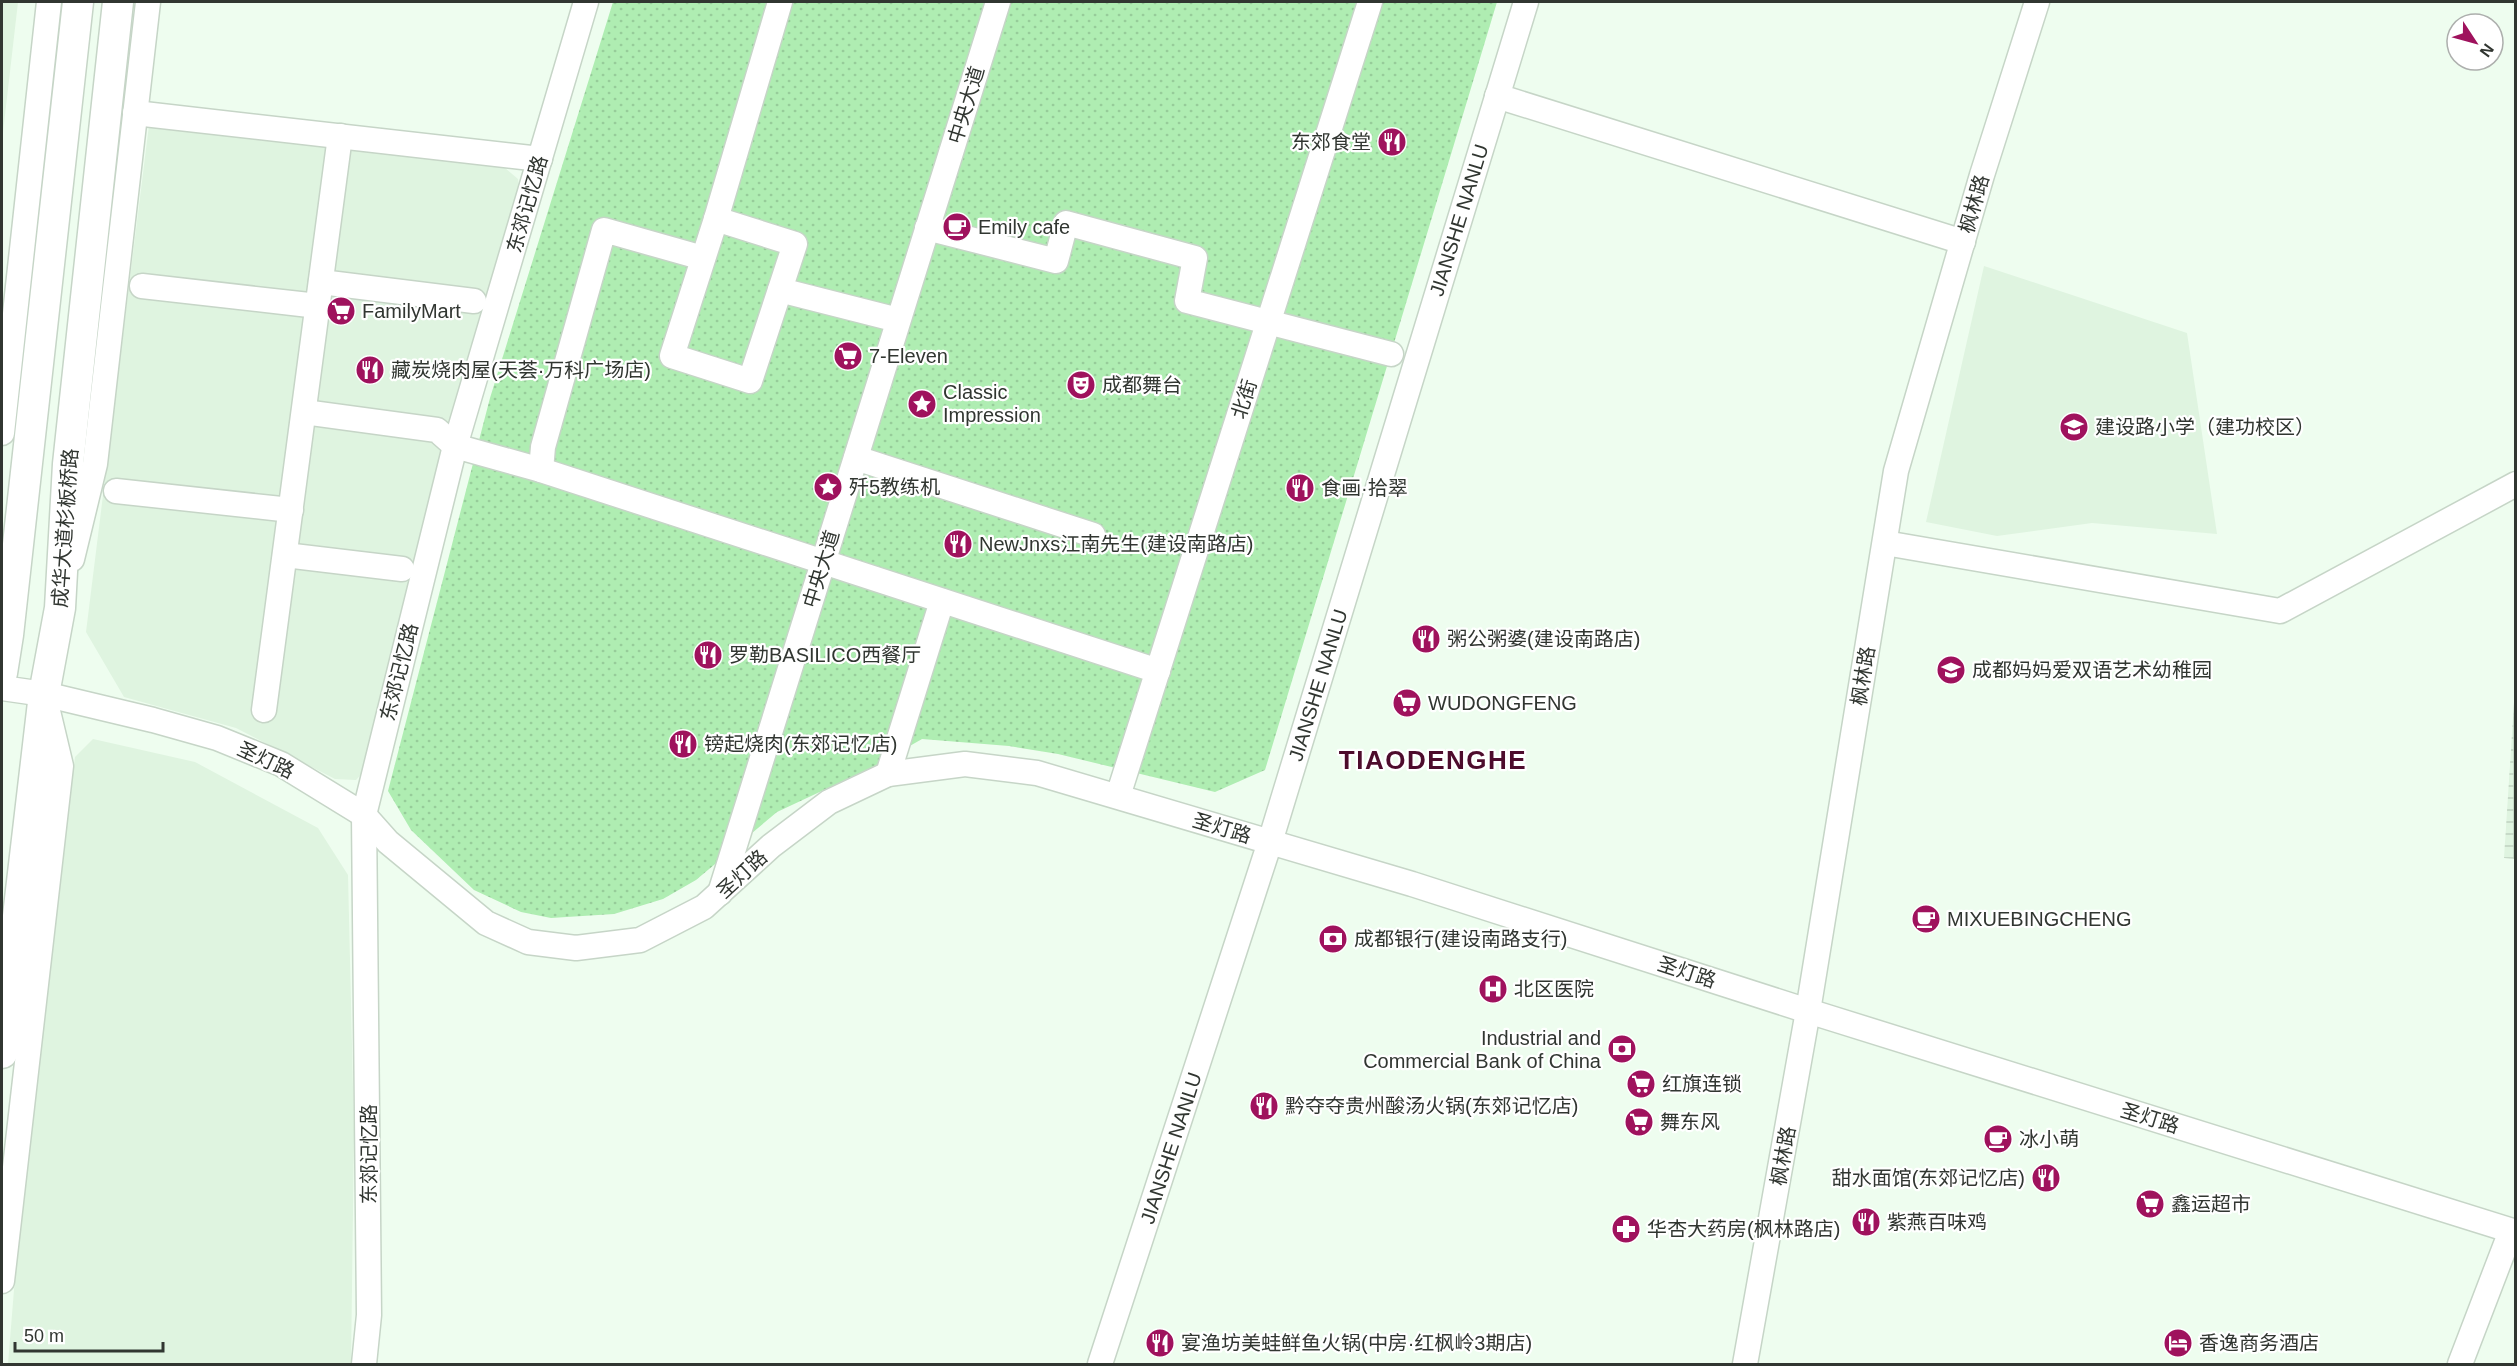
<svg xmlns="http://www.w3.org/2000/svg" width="2517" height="1366" viewBox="0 0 2517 1366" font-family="Helvetica,'Noto Sans SC',sans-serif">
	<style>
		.built { fill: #dff4e0 }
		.industrial { fill: url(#industrial-grid) }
		.green { fill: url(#green-dots) }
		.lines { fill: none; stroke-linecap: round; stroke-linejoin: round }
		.minor-casing { stroke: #c6d5c7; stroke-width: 27 }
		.major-casing { stroke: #c6d5c7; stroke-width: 33 }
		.minor { stroke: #fff; stroke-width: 24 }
		.major { stroke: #fff; stroke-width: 30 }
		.labels { text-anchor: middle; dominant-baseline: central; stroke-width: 4.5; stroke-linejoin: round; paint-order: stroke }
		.street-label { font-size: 20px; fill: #313631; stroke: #fff }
		.poi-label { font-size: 20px; fill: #313631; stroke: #fff; text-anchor: start }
		.district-label { font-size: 26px; font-weight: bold; letter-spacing: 1.5px; fill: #4d0c2c; stroke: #fff }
	</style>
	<defs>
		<pattern id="industrial-grid" width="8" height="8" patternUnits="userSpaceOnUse" patternTransform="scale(1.5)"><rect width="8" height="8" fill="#dff4e0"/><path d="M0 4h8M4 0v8" fill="none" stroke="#c0d2c1"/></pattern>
		<pattern id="green-dots" width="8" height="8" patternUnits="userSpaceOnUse" patternTransform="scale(1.5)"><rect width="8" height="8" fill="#afedb2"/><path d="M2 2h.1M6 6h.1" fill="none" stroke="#97cc9a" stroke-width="1.8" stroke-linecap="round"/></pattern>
	</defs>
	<rect width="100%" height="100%" fill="#eefdef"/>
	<g class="built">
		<polygon points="2,2 18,2 2,141"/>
		<polygon points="149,125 504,167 518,179 520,196 368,767 356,780 335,779 236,728 124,697 86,632"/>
		<polygon points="1984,266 2187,333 2217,534 2092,523 1997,536 1926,522"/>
		<polygon points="93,739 195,762 318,828 348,875 354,1132 351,1364 8,1364 20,1216 75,757"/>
	</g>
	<polygon class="industrial" points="2515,687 2516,859 2515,859 2504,858"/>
	<polygon class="green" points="613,2 1497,2 1265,770 1215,792 1058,754 1009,746 922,739 873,767 777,812 696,880 663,899 614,914 551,918 521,912 474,890 411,830 388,791 490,398"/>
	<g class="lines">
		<g class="minor-casing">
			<g id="minor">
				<polyline points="1497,96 1963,242"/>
				<polyline points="135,113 540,159"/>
				<polygon points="716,219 795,244 750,381 672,356"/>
				<polyline points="716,219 780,2"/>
				<polyline points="927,228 1056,261 1066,223 1195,258 1187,301 1391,354"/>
				<polyline points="321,282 474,301"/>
				<polyline points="142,286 318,306"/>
				<polyline points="780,290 898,320"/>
				<polyline points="304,412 437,430 455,446 541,470 1158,671"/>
				<polyline points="2,433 49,2"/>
				<polyline points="856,458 1093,535"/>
				<polyline points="541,470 543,447 604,230 703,258"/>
				<polyline points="116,491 291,510"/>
				<polyline points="1885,543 2280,611 2516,484"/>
				<polyline points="285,555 402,569"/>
				<polyline points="72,559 95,464 148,2"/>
				<polyline points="2,688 44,694 153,720 217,738 281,764 364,815 388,842 486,923 528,942 576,948 640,940 704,907 771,846 829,802 888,774 965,764 1037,773 1412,884 1808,1011 2516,1232"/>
				<polyline points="264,710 340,136"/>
				<polyline points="888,774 942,601"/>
				<polyline points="1118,796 1370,2"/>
				<polyline points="720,893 998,2"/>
				<polyline points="2,1281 61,766 47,707"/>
				<polyline points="364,1364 369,1315 364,815 455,446 586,2"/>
				<polyline points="1100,1364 1270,842 1526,2"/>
				<polyline points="1745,1364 1808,1011 1896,471 1982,175 2037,2"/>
				<polyline points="2460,1364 2511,1231"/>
			</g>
		</g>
		<g class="major-casing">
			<g id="major">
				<polyline points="2,673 8,635 78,2"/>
				<polyline points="2,1053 44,694 60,608 68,464 118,2"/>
			</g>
		</g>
		<use href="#minor" class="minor"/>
		<use href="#major" class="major"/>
	</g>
	<defs>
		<g id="restaurant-disc" transform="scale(1.5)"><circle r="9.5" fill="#9f125d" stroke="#fff"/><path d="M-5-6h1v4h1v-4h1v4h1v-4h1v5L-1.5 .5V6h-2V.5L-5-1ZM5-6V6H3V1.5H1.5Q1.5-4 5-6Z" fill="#fff"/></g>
		<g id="cafe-disc" transform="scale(1.5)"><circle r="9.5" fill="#9f125d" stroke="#fff"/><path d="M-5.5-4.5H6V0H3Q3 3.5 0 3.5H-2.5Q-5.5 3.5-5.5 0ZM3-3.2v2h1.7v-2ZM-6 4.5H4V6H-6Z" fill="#fff"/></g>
		<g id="supermarket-disc" transform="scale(1.5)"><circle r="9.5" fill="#9f125d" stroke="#fff"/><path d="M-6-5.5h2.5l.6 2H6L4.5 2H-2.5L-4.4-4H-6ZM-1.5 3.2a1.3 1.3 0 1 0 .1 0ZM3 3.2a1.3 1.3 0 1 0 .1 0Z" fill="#fff"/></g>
		<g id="theatre-disc" transform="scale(1.5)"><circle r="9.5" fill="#9f125d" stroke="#fff"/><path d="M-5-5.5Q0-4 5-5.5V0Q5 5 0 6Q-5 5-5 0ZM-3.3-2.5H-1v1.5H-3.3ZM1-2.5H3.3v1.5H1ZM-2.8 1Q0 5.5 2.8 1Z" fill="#fff"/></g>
		<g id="sight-disc" transform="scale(1.5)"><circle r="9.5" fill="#9f125d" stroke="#fff"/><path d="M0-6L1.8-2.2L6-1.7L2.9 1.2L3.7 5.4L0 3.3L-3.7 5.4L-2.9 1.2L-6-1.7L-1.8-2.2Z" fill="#fff"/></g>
		<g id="school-disc" transform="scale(1.5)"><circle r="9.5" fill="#9f125d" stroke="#fff"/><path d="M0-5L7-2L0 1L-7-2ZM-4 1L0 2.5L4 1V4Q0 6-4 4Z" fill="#fff"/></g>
		<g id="bank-disc" transform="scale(1.5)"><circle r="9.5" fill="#9f125d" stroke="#fff"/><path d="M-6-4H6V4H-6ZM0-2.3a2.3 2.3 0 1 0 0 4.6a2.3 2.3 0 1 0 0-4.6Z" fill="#fff"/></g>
		<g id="hospital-disc" transform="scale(1.5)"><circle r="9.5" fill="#9f125d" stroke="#fff"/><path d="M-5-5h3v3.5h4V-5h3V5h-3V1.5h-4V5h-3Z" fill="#fff"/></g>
		<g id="pharmacy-disc" transform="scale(1.5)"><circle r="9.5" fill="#9f125d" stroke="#fff"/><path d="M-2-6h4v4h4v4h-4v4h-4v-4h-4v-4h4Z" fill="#fff"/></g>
		<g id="hotel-disc" transform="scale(1.5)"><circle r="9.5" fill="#9f125d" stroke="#fff"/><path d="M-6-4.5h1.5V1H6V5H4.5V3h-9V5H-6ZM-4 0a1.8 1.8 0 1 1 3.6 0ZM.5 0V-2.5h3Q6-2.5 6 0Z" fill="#fff"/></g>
	</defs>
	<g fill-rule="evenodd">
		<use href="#restaurant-disc" x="1392" y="142"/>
		<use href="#cafe-disc" x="957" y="227"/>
		<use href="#supermarket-disc" x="341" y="311"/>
		<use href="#supermarket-disc" x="848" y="356"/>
		<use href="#restaurant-disc" x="370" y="370"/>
		<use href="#theatre-disc" x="1081" y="385"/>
		<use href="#sight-disc" x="922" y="404"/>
		<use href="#school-disc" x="2074" y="427"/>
		<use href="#sight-disc" x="828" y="487"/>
		<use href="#restaurant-disc" x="1300" y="488"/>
		<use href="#restaurant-disc" x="958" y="544"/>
		<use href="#restaurant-disc" x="1426" y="639"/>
		<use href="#restaurant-disc" x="708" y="655"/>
		<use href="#school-disc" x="1951" y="670"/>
		<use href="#supermarket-disc" x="1407" y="703"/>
		<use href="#restaurant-disc" x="683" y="744"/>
		<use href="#cafe-disc" x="1926" y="919"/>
		<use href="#bank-disc" x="1333" y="939"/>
		<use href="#hospital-disc" x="1493" y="989"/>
		<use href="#bank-disc" x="1622" y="1049"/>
		<use href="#supermarket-disc" x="1641" y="1084"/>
		<use href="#restaurant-disc" x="1264" y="1106"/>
		<use href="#supermarket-disc" x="1639" y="1122"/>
		<use href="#cafe-disc" x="1998" y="1139"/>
		<use href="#restaurant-disc" x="2046" y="1178"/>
		<use href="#supermarket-disc" x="2150" y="1204"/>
		<use href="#restaurant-disc" x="1866" y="1222"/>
		<use href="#pharmacy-disc" x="1626" y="1229"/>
		<use href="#restaurant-disc" x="1160" y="1343"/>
		<use href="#hotel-disc" x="2178" y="1343"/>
	</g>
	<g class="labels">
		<g class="street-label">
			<text transform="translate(966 105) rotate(-73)">中央大道</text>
			<text transform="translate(527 204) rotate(-74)">东郊记忆路</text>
			<text transform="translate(1974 204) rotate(-74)">枫林路</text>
			<text transform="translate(1459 220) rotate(-73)">JIANSHE NANLU</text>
			<text transform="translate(1244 399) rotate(-72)">北街</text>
			<text transform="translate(65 528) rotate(-86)">成华大道杉板桥路</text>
			<text transform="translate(821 569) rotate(-73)">中央大道</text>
			<text transform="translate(399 672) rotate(-76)">东郊记忆路</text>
			<text transform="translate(1863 676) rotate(-81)">枫林路</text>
			<text transform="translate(1318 685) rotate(-73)">JIANSHE NANLU</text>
			<text transform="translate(266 760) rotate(25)">圣灯路</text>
			<text transform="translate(1222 828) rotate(17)">圣灯路</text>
			<text transform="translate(742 874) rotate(-43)">圣灯路</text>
			<text transform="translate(1687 972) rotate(18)">圣灯路</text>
			<text transform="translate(2150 1118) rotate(17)">圣灯路</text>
			<text transform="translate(1171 1148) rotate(-72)">JIANSHE NANLU</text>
			<text transform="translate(369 1154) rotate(-90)">东郊记忆路</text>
			<text transform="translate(1783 1156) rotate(-80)">枫林路</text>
		</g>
		<g class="poi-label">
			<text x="1371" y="142" text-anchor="end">东郊食堂</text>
			<text x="978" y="227">Emily cafe</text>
			<text x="362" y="311">FamilyMart</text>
			<text x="869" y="356">7-Eleven</text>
			<text x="391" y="370">藏炭烧肉屋(天荟·万科广场店)</text>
			<text x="1102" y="385">成都舞台</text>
			<text x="943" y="392">Classic<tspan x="943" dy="23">Impression</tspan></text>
			<text x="2095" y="427">建设路小学（建功校区）</text>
			<text x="849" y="487">歼5教练机</text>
			<text x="1321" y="488">食画·拾翠</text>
			<text x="979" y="544">NewJnxs江南先生(建设南路店)</text>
			<text x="1447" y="639">粥公粥婆(建设南路店)</text>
			<text x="729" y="655">罗勒BASILICO西餐厅</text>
			<text x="1972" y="670">成都妈妈爱双语艺术幼稚园</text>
			<text x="1428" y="703">WUDONGFENG</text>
			<text x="704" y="744">镑起烧肉(东郊记忆店)</text>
			<text x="1947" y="919">MIXUEBINGCHENG</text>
			<text x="1354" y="939">成都银行(建设南路支行)</text>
			<text x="1514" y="989">北区医院</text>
			<text x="1601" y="1038" text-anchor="end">Industrial and<tspan x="1601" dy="23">Commercial Bank of China</tspan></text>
			<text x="1662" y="1084">红旗连锁</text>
			<text x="1285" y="1106">黔夺夺贵州酸汤火锅(东郊记忆店)</text>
			<text x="1660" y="1122">舞东风</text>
			<text x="2019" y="1139">冰小萌</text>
			<text x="2025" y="1178" text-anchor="end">甜水面馆(东郊记忆店)</text>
			<text x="2171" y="1204">鑫运超市</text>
			<text x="1887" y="1222">紫燕百味鸡</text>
			<text x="1647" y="1229">华杏大药房(枫林路店)</text>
			<text x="1181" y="1343">宴渔坊美蛙鲜鱼火锅(中房·红枫岭3期店)</text>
			<text x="2199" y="1343">香逸商务酒店</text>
		</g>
		<g class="district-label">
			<text x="1433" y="760">TIAODENGHE</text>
		</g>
	</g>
	<rect width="2517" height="1366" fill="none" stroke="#313631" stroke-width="6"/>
	<g transform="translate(2475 42) rotate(126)"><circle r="28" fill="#ffffff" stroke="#adafad" stroke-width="1.5"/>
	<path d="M0-4.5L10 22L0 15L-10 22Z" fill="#9f125d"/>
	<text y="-9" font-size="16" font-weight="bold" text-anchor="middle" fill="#313631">N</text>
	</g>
	<path d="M15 1342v9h148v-9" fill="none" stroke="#313631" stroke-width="3"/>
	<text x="24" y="1342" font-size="18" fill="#313631" stroke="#ffffff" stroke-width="4.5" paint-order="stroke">50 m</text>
</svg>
